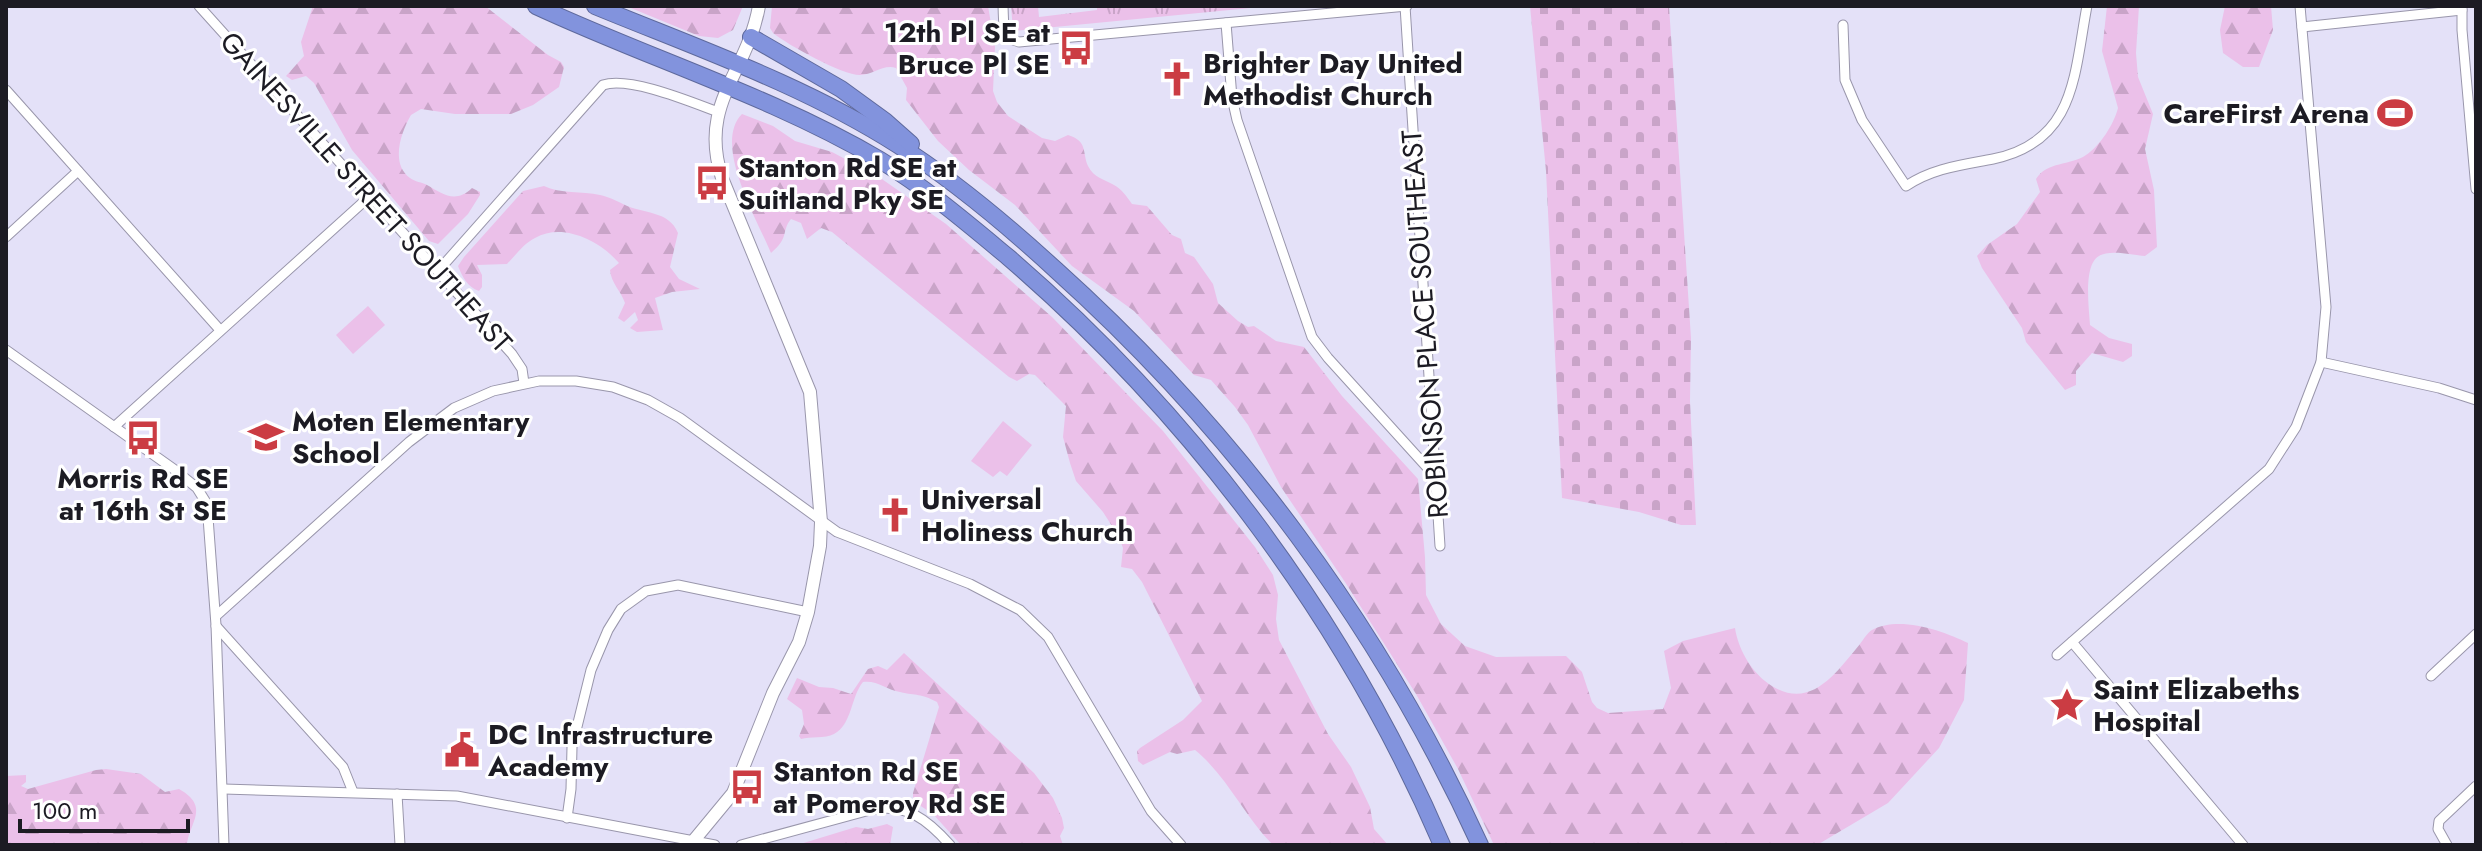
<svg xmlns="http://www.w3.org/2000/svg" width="2482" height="851" viewBox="0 0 2482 851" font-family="Jost,sans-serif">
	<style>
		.grass { fill: #ebc0e9 }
		.forest { fill: url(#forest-firs) }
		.cemetery { fill: url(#cemetery-stones) }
		.park { fill: url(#park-tufts) }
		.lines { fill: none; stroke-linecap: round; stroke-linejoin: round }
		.street-casing { stroke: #9996ab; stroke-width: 11 }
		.secondary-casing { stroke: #9996ab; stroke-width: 14 }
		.highway-casing { stroke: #5e699c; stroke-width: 18 }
		.street { stroke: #fff; stroke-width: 9 }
		.secondary { stroke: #fff; stroke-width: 12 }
		.highway { stroke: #8293dd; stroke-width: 16 }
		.labels { text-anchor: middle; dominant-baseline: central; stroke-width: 6; stroke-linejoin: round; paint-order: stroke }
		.poi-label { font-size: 28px; font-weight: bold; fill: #1c1b23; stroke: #fff; text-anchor: start }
		.street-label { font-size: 28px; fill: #1c1b23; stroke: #fff }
	</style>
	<defs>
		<pattern id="forest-firs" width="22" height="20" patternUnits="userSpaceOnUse" patternTransform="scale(2)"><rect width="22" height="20" fill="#ebc0e9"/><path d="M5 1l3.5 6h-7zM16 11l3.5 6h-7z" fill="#c9a4c8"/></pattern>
		<pattern id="cemetery-stones" width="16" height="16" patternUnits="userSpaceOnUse" patternTransform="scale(2)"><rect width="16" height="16" fill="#ebc0e9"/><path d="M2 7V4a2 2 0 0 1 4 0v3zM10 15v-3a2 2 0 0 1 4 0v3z" fill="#c9a4c8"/></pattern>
		<pattern id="park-tufts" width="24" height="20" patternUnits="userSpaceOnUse" patternTransform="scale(2)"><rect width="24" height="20" fill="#ebc0e9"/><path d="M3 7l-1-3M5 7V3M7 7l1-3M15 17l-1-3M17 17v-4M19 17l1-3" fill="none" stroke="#c9a4c8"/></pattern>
	</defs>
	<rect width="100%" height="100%" fill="#e4e1f8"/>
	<g class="grass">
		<polygon points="368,306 385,325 353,354 336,335"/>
		<polygon points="1003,421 1032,445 1007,476 1000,471 993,477 971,461"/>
	</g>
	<g class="forest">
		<path d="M313 6H485L548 55 561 62 564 67 559 87 533 105 511 114H455L421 109 411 115C401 132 390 164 410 178 415 182 422 182 427 185 443 194 455 204 472 188L480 192V195L468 214 438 244 429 241 352 150 314 83 306 76 292 80 286 76 304 56 301 42Z"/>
		<polygon points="626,6 743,6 733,30 718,38 699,36"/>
		<path d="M772 6H988L995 47 993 91 997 102 1008 116 1042 138 1055 141 1068 135C1088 141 1082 152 1088 166 1094 178 1104 179 1114 185 1122 189 1127 197 1132 204L1147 206 1172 235 1181 239 1185 253 1194 257 1213 284 1218 303 1238 321 1248 327 1254 326 1276 341 1304 347 1342 396 1418 479 1425 557 1426 595 1441 624 1465 646 1496 657 1566 656 1582 672 1592 702 1597 708 1608 713 1663 709 1671 688 1664 651 1683 641 1735 628C1738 648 1750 669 1765 681 1808 715 1835 674 1860 644 1863 640 1868 632 1872 630 1899 615 1944 631 1968 643L1964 700 1939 748 1888 803 1817 845H1494L1458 769 1416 694 1345 582 1281 487 1248 425 1235 407 1211 380 1194 375 1134 311 1072 266 1015 205 969 170 938 141 906 100 907 88 896 68C883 64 873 75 860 75 842 75 788 45 773 33L770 28Z"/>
		<path d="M2107 6H2139L2136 53 2138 77 2153 114 2145 149 2154 190 2157 247 2145 256C2133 255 2110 249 2099 256 2083 265 2089 308 2090 325L2109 338 2132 344V356L2123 362 2092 353 2076 371V385L2065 390 2026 342 2022 328 1982 268 1977 256 1987 245 2017 224 2040 192 2036 179C2047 161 2070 166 2086 155 2100 146 2114 124 2118 108L2102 51Z"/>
		<polygon points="2225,6 2271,6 2273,30 2259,67 2243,67 2223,53 2220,30"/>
		<path d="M742 114 773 126 795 141 832 152 879 177 946 224 1052 317 1163 431 1255 547 1273 575 1278 595 1276 619 1279 640 1328 734 1351 767 1370 807 1374 829 1388 845H1273C1244 816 1227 776 1195 750L1177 754 1170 752 1143 765 1138 761 1137 751 1140 748 1183 720 1202 701 1142 582 1132 569 1121 567 1123 548 1119 537 1103 512 1076 481 1070 463 1063 437 1066 406 1035 375 1029 374 1017 381 1009 377 832 232 821 228 807 239 801 223 791 219C781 231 790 237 771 253 758 221 712 144 742 114Z"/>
		<path d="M544 186C560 194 582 191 600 195 609 197 615 200 623 204 642 214 669 210 678 233L670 267 679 279 700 289 672 292 655 298 663 330 637 332 630 328 638 320 635 312 624 322 618 318 625 303C621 291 611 283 610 270L619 263C600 241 563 222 535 238 523 244 516 255 507 264L477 265 482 275V287L479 291C467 287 462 276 458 266L464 257 523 191Z"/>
		<path d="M904 653 1034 773 1053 798 1062 818 1064 828 1060 836 1063 845H961L933 814 913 801V793L939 707 937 702C920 693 917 696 900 692 887 690 877 680 863 682 851 696 852 725 834 734 825 739 810 736 801 739L799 736 804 724 802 710 787 699 797 678 819 687 833 688 851 694 868 669 878 666 887 670Z"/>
		<path d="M106 769 141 774 165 792 179 789C211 807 189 823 187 845H6V776L26 775V782L21 786 28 789 96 770Z"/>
		<polygon points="887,824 893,827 890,845 797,845 856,827 868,829"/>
	</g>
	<polygon class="cemetery" points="1530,6 1669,6 1691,338 1690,401 1696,525 1681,525 1639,512 1562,498 1546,171"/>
	<polygon class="park" points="1011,6 1038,6 1039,17 1097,10 1097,6 1271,6 1013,31"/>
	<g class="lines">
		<g class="street-casing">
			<g id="street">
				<polyline points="199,6 512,354 522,369 524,383"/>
				<path d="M1003 6C1004 22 1001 38 1019 42L1407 6"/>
				<polyline points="1405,6 1440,546"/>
				<polyline points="2462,6 2462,30 2476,189"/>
				<polyline points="1226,23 1232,98 1237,120 1312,337 1328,358 1434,475"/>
				<path d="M1843 25 1845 80 1862 120 1906 186C1933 168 1962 165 1993 159 2076 142 2074 74 2087 6"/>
				<polyline points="2302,27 2462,10"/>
				<polyline points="6,90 220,330"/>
				<polyline points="6,237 78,171"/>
				<path d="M438 271 603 85C629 76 691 102 718 112"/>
				<polyline points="6,350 175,470 197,488 207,504 216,625 224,845"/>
				<polyline points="2321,362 2439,388 2476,400"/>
				<polyline points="114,427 370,196"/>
				<polyline points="216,616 409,442 454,408 493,391 539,381 576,381 613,387 648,400 680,418 837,532 970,584 1020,610 1048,637 1151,811 1181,845"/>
				<polyline points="216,626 343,767 353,792"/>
				<polyline points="2072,642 2243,845"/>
				<polyline points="2057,655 2269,469 2296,427 2321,362 2326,307 2300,6"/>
				<polyline points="2431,676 2476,634"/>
				<polyline points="224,789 457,796 715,845"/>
				<polyline points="397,794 400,845"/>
				<polyline points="567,818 571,789 572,747 591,670 608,630 621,609 646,591 678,585 808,612"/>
				<path d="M741 845 870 810C906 802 928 820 950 845"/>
				<polyline points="2447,845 2438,829 2439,821 2476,786"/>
			</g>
		</g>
		<g class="secondary-casing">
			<path id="secondary" d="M690 845 733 793 773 693 799 642 808 612 820 546 821 522 810 392 722 178C698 103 747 74 759 6"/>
		</g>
		<g class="highway-casing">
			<g id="highway">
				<path d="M536 6C650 59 771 96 880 160 926 188 967 223 1008 257 1193 416 1346 621 1442 845"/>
				<path d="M595 6C697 48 804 85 898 145 955 181 1007 225 1056 270 1235 431 1380 626 1480 845"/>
				<polyline points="751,37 841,89 885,121 911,144"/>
			</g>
		</g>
		<use href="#street" class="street"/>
		<use href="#secondary" class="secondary"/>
		<use href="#highway" class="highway"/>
	</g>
	<defs>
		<g id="bus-bare" transform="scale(2.76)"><path d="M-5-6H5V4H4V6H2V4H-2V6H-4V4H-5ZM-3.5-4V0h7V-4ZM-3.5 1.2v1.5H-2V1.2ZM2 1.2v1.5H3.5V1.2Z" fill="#cb3c43" stroke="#fff" stroke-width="2.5" paint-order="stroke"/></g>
		<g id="church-bare" transform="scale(2.76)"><path d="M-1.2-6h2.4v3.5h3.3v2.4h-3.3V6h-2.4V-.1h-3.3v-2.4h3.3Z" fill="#cb3c43" stroke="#fff" stroke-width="2.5" paint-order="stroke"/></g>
		<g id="stadium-bare" transform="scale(2.76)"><path d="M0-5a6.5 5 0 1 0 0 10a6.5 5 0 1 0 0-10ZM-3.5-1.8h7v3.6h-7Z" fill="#cb3c43" stroke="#fff" stroke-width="2.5" paint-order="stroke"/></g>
		<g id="school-bare" transform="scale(2.76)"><path d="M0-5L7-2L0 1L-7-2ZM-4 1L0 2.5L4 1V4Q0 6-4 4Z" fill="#cb3c43" stroke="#fff" stroke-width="2.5" paint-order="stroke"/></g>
		<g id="sight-bare" transform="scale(2.76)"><path d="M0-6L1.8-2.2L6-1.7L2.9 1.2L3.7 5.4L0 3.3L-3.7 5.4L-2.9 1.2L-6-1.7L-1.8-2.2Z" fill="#cb3c43" stroke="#fff" stroke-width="2.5" paint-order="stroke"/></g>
		<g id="civic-bare" transform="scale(2.76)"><path d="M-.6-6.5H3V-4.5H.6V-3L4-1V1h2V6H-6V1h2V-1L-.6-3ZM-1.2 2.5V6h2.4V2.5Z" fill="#cb3c43" stroke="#fff" stroke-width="2.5" paint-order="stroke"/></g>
	</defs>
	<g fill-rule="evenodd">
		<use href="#bus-bare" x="1076" y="48"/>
		<use href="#church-bare" x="1177" y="79"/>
		<use href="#stadium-bare" x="2395" y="113"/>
		<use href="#bus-bare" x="712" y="183"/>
		<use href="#school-bare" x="266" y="437"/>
		<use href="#bus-bare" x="143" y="438"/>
		<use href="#church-bare" x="895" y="515"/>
		<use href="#sight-bare" x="2067" y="705"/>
		<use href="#civic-bare" x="462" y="750"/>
		<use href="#bus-bare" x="747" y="787"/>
	</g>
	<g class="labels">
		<g class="poi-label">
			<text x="1050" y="32" text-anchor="end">12th Pl SE at<tspan x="1050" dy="32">Bruce Pl SE</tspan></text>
			<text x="1203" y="63">Brighter Day United<tspan x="1203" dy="32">Methodist Church</tspan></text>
			<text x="2369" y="113" text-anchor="end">CareFirst Arena</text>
			<text x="738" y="167">Stanton Rd SE at<tspan x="738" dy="32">Suitland Pky SE</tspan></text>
			<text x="292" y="421">Moten Elementary<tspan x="292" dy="32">School</tspan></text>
			<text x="143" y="478" text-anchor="middle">Morris Rd SE<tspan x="143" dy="32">at 16th St SE</tspan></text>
			<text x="921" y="499">Universal<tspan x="921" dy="32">Holiness Church</tspan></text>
			<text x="2093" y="689">Saint Elizabeths<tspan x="2093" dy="32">Hospital</tspan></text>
			<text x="488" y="734">DC Infrastructure<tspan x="488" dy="32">Academy</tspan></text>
			<text x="773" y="771">Stanton Rd SE<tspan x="773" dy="32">at Pomeroy Rd SE</tspan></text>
		</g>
		<g class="street-label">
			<text transform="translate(366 192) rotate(48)">GAINESVILLE STREET SOUTHEAST</text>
			<text transform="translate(1425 324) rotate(-94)">ROBINSON PLACE SOUTHEAST</text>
		</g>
	</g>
	<rect width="2482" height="851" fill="none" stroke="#1c1b23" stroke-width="16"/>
	<path d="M20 819v12h168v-12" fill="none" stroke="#1c1b23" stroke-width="4"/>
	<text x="32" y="819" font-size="24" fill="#1c1b23" stroke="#ffffff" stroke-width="6" paint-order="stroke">100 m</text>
</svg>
